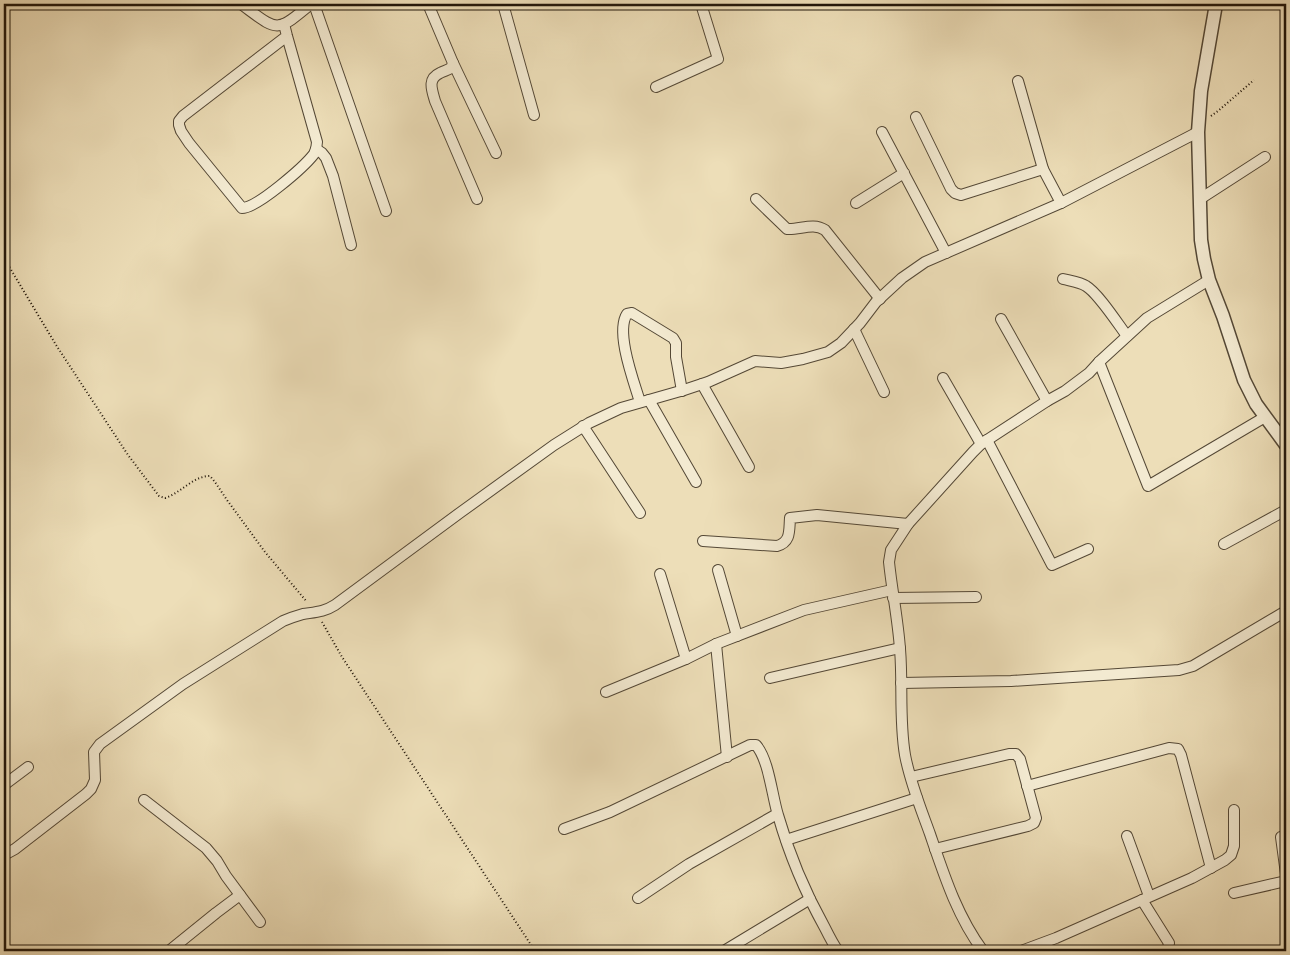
<svg xmlns="http://www.w3.org/2000/svg" width="1290" height="955" viewBox="0 0 1290 955" font-family="'IM FELL Great Primer',serif">
	<style>
		.lines { fill: none; stroke-linecap: round; stroke-linejoin: round }
		.minor-casing { stroke: #544836; stroke-width: 12 }
		.tertiary-casing { stroke: #544836; stroke-width: 15 }
		.path { stroke: #21160a; stroke-width: 2; stroke-dasharray: 1 2.5; stroke-linecap: butt }
		.minor { stroke: #f3ead1; stroke-width: 10 }
		.tertiary { stroke: #f3ead1; stroke-width: 12 }
	</style>
	<rect width="100%" height="100%" fill="#eddeb8"/>
	<filter id="stains"><feTurbulence type="fractalNoise" baseFrequency=".004" numOctaves="4"/><feColorMatrix values="0 0 0 0 .2 0 0 0 0 .09 0 0 0 0 .02 0 0 0 .5 -.17"/></filter>
	<radialGradient id="worn" r=".72"><stop offset=".6" stop-color="#630" stop-opacity="0"/><stop offset="1" stop-color="#630" stop-opacity=".3"/></radialGradient>
	<g class="lines">
		<g class="minor-casing">
			<g id="minor">
				<path d="M241 4C278 31 275 34 311 4"/>
				<polyline points="314,4 386,211"/>
				<path d="M428 4 453 63 451 68C448 70 444 71 440 73 427 79 432 90 435 101L477 199"/>
				<polyline points="503,4 534,115"/>
				<path d="M284 24 287 36 317 142C317 147 316 150 314 154 304 167 257 208 242 208L189 143 181 131 179 125V121L183 116 287 36"/>
				<polyline points="453,63 496,153"/>
				<polyline points="1018,81 1043,169"/>
				<polyline points="656,87 718,59 701,4"/>
				<polyline points="916,117 951,189 955,193 961,195 1043,169 1061,203"/>
				<polyline points="882,132 946,253"/>
				<polyline points="316,149 322,153 326,158 333,176 351,245"/>
				<path d="M756 199 787 229C800 230 813 222 825 230L880 299"/>
				<polyline points="1200,199 1265,157"/>
				<polyline points="856,203 904,173"/>
				<path d="M1063 279C1071 281 1080 282 1086 286 1098 293 1118 324 1127 336"/>
				<polyline points="1001,319 1047,401"/>
				<polyline points="854,329 884,392"/>
				<polyline points="1099,362 1148,486 1265,417"/>
				<polyline points="943,378 981,444"/>
				<polyline points="702,384 749,467"/>
				<polyline points="649,400 696,482"/>
				<path d="M640 402C634 382 615 332 627 314L632 313 673 338 676 343V357L682 391"/>
				<polyline points="583,426 640,513"/>
				<polyline points="987,440 1052,565 1088,549"/>
				<path d="M703 541 777 546C791 542 789 531 790 518L817 515 908 524"/>
				<polyline points="1224,544 1286,510"/>
				<polyline points="718,570 737,636"/>
				<polyline points="660,574 686,659"/>
				<polyline points="893,598 976,597"/>
				<polyline points="716,644 727,757"/>
				<polyline points="770,678 900,648"/>
				<polyline points="901,683 1011,681 1179,670 1193,666 1286,611"/>
				<polyline points="606,692 686,659 716,644 804,610 892,590"/>
				<polyline points="911,777 1009,754 1016,754 1020,759 1036,818 1034,823 1028,826 935,849"/>
				<polyline points="4,785 28,767"/>
				<polyline points="1027,786 1169,748 1178,749 1181,755 1211,868"/>
				<polyline points="144,800 206,848 217,861 226,876 260,922"/>
				<path d="M564 829 610 812 750 745H756C769 760 772 796 778 815 789 854 805 892 825 928 829 936 833 944 838 951"/>
				<polyline points="1127,836 1149,896"/>
				<polyline points="1281,837 1286,874"/>
				<polyline points="786,840 917,798"/>
				<path d="M4 855 15 849 86 794 91 789 95 780 94 752 100 744 183 684 283 621C290 618 296 616 303 614 316 612 324 612 335 605L461 512 554 445 589 423 621 408 684 390 708 382 755 361 781 363 803 359 828 352 841 343 860 323 876 302 902 278 925 262 1061 203 1198 132"/>
				<polyline points="1234,893 1286,881"/>
				<polyline points="638,898 689,864 777,814"/>
				<polyline points="1142,900 1169,943 1168,948 1164,951"/>
				<polyline points="169,951 216,913 240,895"/>
				<polyline points="724,951 810,899"/>
				<path d="M983 951C957 916 944 875 930 834 921 809 910 782 905 755 899 720 903 684 900 649 898 620 892 591 889 562L891 550 908 524 973 452 981 444 1047 401 1065 391 1089 373 1099 362 1147 318 1209 280"/>
				<polyline points="1021,951 1056,938 1192,878 1225,860 1231,855 1234,846 1234,810"/>
			</g>
		</g>
		<g class="tertiary-casing">
			<polyline id="tertiary" points="1216,4 1201,91 1198,132 1201,240 1204,259 1209,280 1223,316 1244,380 1256,404 1286,445"/>
		</g>
		<g class="path">
			<polyline points="1211,116 1218,111 1254,80"/>
			<path d="M4 258 56 345 128 455 159 496 165 498C181 493 193 476 210 476L215 482 227 500 265 552 307 602"/>
			<polyline points="322,622 342,657 535,951"/>
		</g>
		<use href="#minor" class="minor"/>
		<use href="#tertiary" class="tertiary"/>
	</g>
	<rect width="1290" height="955" fill="none" stroke="#eddeb8" stroke-width="20"/>
	<rect x="5" y="5" width="1280" height="945" fill="none" stroke="#21160a" stroke-width="2.5"/>
	<rect x="10" y="10" width="1270" height="935" fill="none" stroke="#21160a"/>
	<rect width="100%" height="100%" filter="url(#stains)"/>
	<rect width="100%" height="100%" fill="url(#worn)"/>
</svg>
